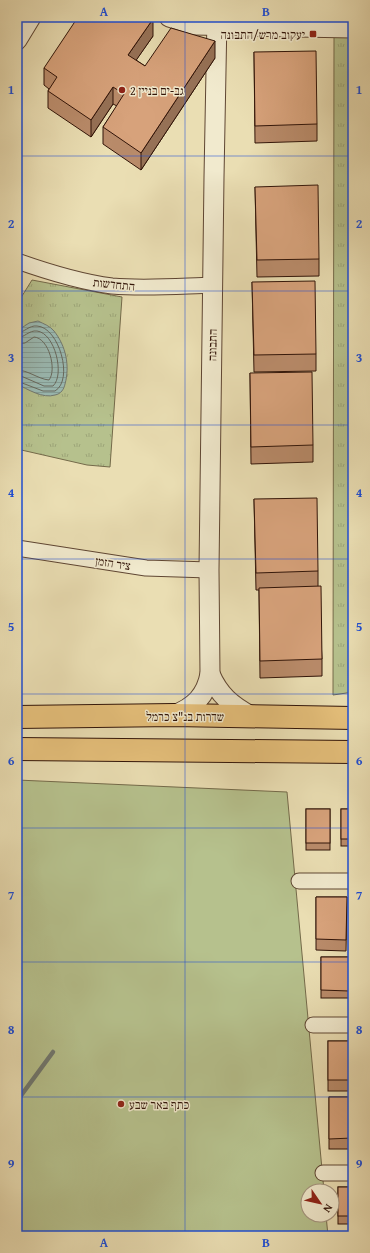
<svg xmlns="http://www.w3.org/2000/svg" width="370" height="1253" viewBox="0 0 370 1253" font-family="'Gentium Book Plus','Frank Ruhl Libre',serif">
	<style>
		.green { fill: #b6c18d; stroke: #746a4a }
		.park { fill: url(#park-tufts); stroke: #746a4a }
		.water { fill: url(#water-rules); stroke: #707870 }
		.lines { fill: none; stroke-linecap: round; stroke-linejoin: round }
		.shore { stroke: #66685e; stroke-width: 1 }
		.stream { stroke: #707870; stroke-width: 4.5 }
		.minor-casing { stroke: #5f4633; stroke-width: 17 }
		.tertiary-casing { stroke: #5f4633; stroke-width: 21 }
		.primary-casing { stroke: #311408; stroke-width: 24 }
		.minor { stroke: #f1eace; stroke-width: 15 }
		.tertiary { stroke: #f1eace; stroke-width: 19 }
		.primary { stroke: #e5bf7a; stroke-width: 22 }
		.wall { fill: #b98b6a; stroke: #311408 }
		.shaded-wall { fill: #967156; stroke: #311408 }
		.building { fill: #d7a27b; stroke: #311408 }
		.grid { fill: none; stroke: #1d4ed8; stroke-width: 1; stroke-opacity: 0.55 }
		.poi-dot { fill: #8f2418; stroke: #f1eace; stroke-width: 1.5 }
		.labels { text-anchor: middle; dominant-baseline: central; stroke-width: 3; stroke-linejoin: round; paint-order: stroke }
		.poi-label { font-size: 12px; fill: #311408; stroke: #f1eace; text-anchor: start }
		.street-label { font-size: 12px; fill: #311408; stroke: #f1eace }
		.neatline { fill: none; stroke: #1d4ed8; stroke-width: 1.5 }
		.grid-label { font-size: 13px; text-anchor: middle; font-weight: bold; fill: #1d4ed8 }
	</style>
	<defs>
		<pattern id="park-tufts" width="24" height="20" patternUnits="userSpaceOnUse"><rect width="24" height="20" fill="#b6c18d"/><path d="M3 7l-1-3M5 7V3M7 7l1-3M15 17l-1-3M17 17v-4M19 17l1-3" fill="none" stroke="#9da578"/></pattern>
		<pattern id="water-rules" width="6" height="5" patternUnits="userSpaceOnUse"><rect width="6" height="5" fill="#9abbb5"/><path d="M0 2.5h6" fill="none" stroke="#85a09a"/></pattern>
	</defs>
	<rect width="100%" height="100%" fill="#eadeb3"/>
	<filter id="stains"><feTurbulence type="fractalNoise" baseFrequency=".005" numOctaves="4"/><feColorMatrix values="0 0 0 0 .2 0 0 0 0 .09 0 0 0 0 .02 0 0 0 .5 -.17"/></filter>
	<radialGradient id="worn" r=".72"><stop offset=".6" stop-color="#630" stop-opacity="0"/><stop offset="1" stop-color="#630" stop-opacity=".3"/></radialGradient>
	<polygon class="green" points="17,780 287,792 324,1191 308,1191 308,1215 326,1215 328,1236 17,1236"/>
	<g class="park">
		<polygon points="334,36 353,37 353,692 333,695"/>
		<polygon points="32,280 122,297 110,467 87,465 17,449 17,304"/>
	</g>
	<path class="water" d="M38 321C44 324 50 326 54 331 66 346 70 366 65 384 64 389 61 394 55 395 43 399 27 389 17 384V331L29 323Z"/>
	<g class="lines">
		<g class="shore">
			<path d="M17 333C24 333 29 325 37 326 59 327 74 380 55 391H43L17 381"/>
			<path d="M17 338C24 338 29 330 37 331 55 333 65 375 53 386H44L21 376H17"/>
			<path d="M17 344 25 343 34 337C49 338 57 370 49 380 38 379 28 370 17 370"/>
		</g>
		<polyline class="stream" points="17,1101 53,1052"/>
		<g class="minor-casing">
			<g id="minor">
				<path d="M17 261C48 272 80 282 112 286 146 289 180 286 213 285"/>
				<polyline points="17,548 146,568 209,570"/>
				<polyline points="299,881 353,881"/>
				<polyline points="313,1025 353,1025"/>
				<polyline points="323,1173 353,1173"/>
			</g>
		</g>
		<g class="tertiary-casing">
			<g id="tertiary">
				<polyline points="169,17 194,25 353,28"/>
				<polyline points="17,40 31,17"/>
				<path d="M210 674C219 695 231 705 251 716"/>
				<path d="M174 715C194 707 206 696 210 674L209 570 214 177 217 17"/>
			</g>
		</g>
		<g class="primary-casing">
			<g id="primary">
				<polyline points="17,717 174,715 353,718"/>
				<polyline points="17,749 353,752"/>
			</g>
		</g>
		<use href="#minor" class="minor"/>
		<use href="#tertiary" class="tertiary"/>
		<use href="#primary" class="primary"/>
	</g>
	<g class="wall">
		<polygon points="153,36 136,60 145,66 215,58 141,170 103,144 103,127 117,106 113,104 91,137 48,108 48,91 49,89 44,85 44,68"/>
		<polygon points="254,52 317,124 317,141 255,143"/>
		<polygon points="255,187 319,259 319,276 257,277"/>
		<polygon points="252,282 316,354 316,371 254,372"/>
		<polygon points="250,373 313,445 313,462 251,464"/>
		<polygon points="254,499 318,571 318,586 322,659 322,676 260,678 259,590 256,590"/>
		<rect x="306" y="809" width="24" height="41"/>
		<rect x="341" y="809" width="12" height="37"/>
		<polygon points="316,897 347,897 346,951 316,950"/>
		<rect x="321" y="957" width="28" height="41"/>
		<rect x="328" y="1041" width="24" height="50"/>
		<rect x="329" y="1097" width="23" height="52"/>
		<rect x="338" y="1187" width="15" height="37"/>
	</g>
	<g class="shaded-wall">
		<polygon points="153,19 153,36 128,72 128,55"/>
		<polygon points="215,41 215,58 141,170 141,153"/>
		<polygon points="113,87 113,104 91,137 91,120"/>
	</g>
	<g class="building">
		<polygon points="78,17 150,17 153,19 128,55 145,66 171,28 215,41 141,153 103,127 124,94 113,87 91,120 48,91 57,77 44,68"/>
		<polygon points="316,51 317,124 255,126 254,52"/>
		<polygon points="318,185 319,259 257,260 255,187"/>
		<polygon points="315,281 316,354 254,355 252,282"/>
		<polygon points="312,372 313,445 251,447 250,373"/>
		<polygon points="317,498 318,571 256,573 254,499"/>
		<polygon points="321,586 322,659 260,661 259,588"/>
		<rect x="306" y="809" width="24" height="34"/>
		<rect x="341" y="809" width="12" height="30"/>
		<polygon points="316,897 347,897 346,940 316,939"/>
		<polygon points="321,957 349,957 349,991 321,990"/>
		<rect x="328" y="1041" width="24" height="39"/>
		<polygon points="329,1097 352,1097 352,1138 329,1139"/>
		<rect x="338" y="1187" width="15" height="29"/>
	</g>
	<path class="grid" d="M185 17V1236M17 156H353M17 291H353M17 425H353M17 559H353M17 694H353M17 828H353M17 962H353M17 1097H353"/>
	<g class="poi-dot">
		<rect x="309" y="30" width="8" height="8" rx="2"/>
		<circle cx="122" cy="90" r="4"/>
		<circle cx="121" cy="1104" r="4"/>
	</g>
	<g class="labels">
		<g class="poi-label">
			<text x="305" y="34" text-anchor="end">יעקוב מרש/התבונה</text>
			<text x="130" y="90">גב-ים בניין 2</text>
			<text x="129" y="1104">כתף באר שבע</text>
		</g>
		<g class="street-label">
			<text transform="translate(114 284) rotate(6)">התחדשות</text>
			<text transform="translate(212 345) rotate(-89)">התבונה</text>
			<text transform="translate(113 563) rotate(9)">ציר הזמן</text>
			<text x="185" y="716">שדרות בנ"צ כרמל</text>
		</g>
	</g>
	<rect width="370" height="1253" fill="none" stroke="#eadeb3" stroke-width="44"/>
	<g transform="translate(320 1203) rotate(124)"><circle r="19" fill="#f1eace" stroke="#a4947f"/>
	<path d="M0-3L7 15L0 10L-7 15Z" fill="#8f2418"/>
	<text y="-6" font-size="11" font-weight="bold" text-anchor="middle" fill="#311408">N</text>
	</g>
	<rect x="22" y="22" width="326" height="1209" class="neatline"/>
	<g class="grid-label">
		<text x="104" y="16">A</text>
		<text x="266" y="16">B</text>
		<text x="11" y="94">1</text>
		<text x="359" y="94">1</text>
		<text x="11" y="228">2</text>
		<text x="359" y="228">2</text>
		<text x="11" y="362">3</text>
		<text x="359" y="362">3</text>
		<text x="11" y="497">4</text>
		<text x="359" y="497">4</text>
		<text x="11" y="631">5</text>
		<text x="359" y="631">5</text>
		<text x="11" y="765">6</text>
		<text x="359" y="765">6</text>
		<text x="11" y="900">7</text>
		<text x="359" y="900">7</text>
		<text x="11" y="1034">8</text>
		<text x="359" y="1034">8</text>
		<text x="11" y="1168">9</text>
		<text x="359" y="1168">9</text>
		<text x="104" y="1247">A</text>
		<text x="266" y="1247">B</text>
	</g>
	<rect width="100%" height="100%" filter="url(#stains)"/>
	<rect width="100%" height="100%" fill="url(#worn)"/>
</svg>
